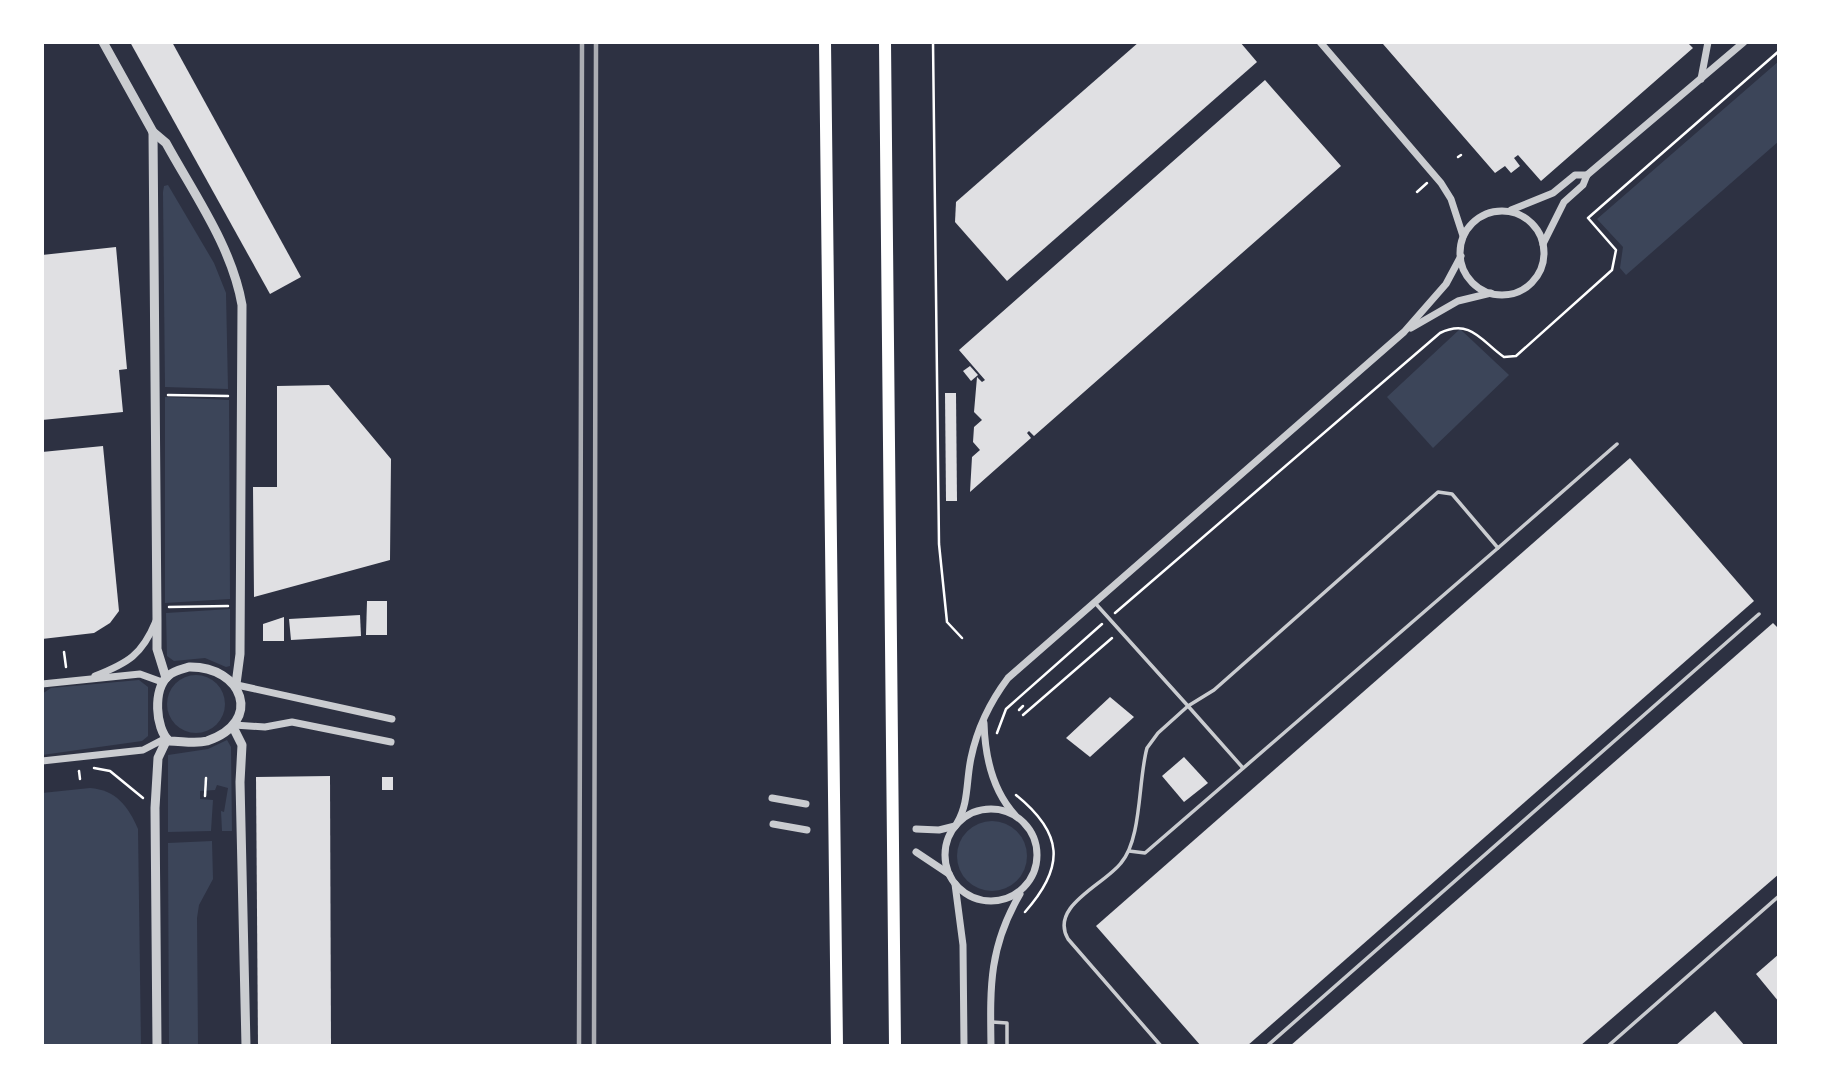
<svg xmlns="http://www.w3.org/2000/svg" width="1821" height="1088" viewBox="0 0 1821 1088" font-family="Quicksand,sans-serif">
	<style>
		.green { fill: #3c4559 }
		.building { fill: #e0e0e3 }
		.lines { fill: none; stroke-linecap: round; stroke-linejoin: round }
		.path { stroke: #fff; stroke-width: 2.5 }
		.service { stroke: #caccd0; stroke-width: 3.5 }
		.minor { stroke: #caccd0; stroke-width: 7 }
		.tertiary { stroke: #caccd0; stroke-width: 9 }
		.trunk { stroke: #fff; stroke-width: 12 }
		.rail { stroke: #abadb3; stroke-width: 4.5 }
	</style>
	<rect width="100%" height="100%" fill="#2d3142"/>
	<g class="green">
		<polygon points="1779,61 1779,141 1626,275 1620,268 1623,247 1597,219"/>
		<polygon points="168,185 214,263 226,293 228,389 165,387 163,192 164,186"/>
		<polygon points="1460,329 1509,375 1433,448 1387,397"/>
		<polygon points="165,397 229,400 230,599 165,603"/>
		<polygon points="230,609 230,666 226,667 205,658 174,661 167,656 166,613"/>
		<circle cx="196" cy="704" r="29"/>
		<polygon points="139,680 148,687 148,736 142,741 42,755 42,694 51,688"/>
		<polygon points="227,740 231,747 232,831 222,831 221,811 224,812 228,788 217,785 215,790 200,791 200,799 213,800 211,831 168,832 168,755 208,749"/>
		<path d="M90 788C116 790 128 806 138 829L141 1046H42V793Z"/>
		<circle cx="992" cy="856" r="35"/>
		<polygon points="212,841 213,879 199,905 197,918 198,1046 169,1046 168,843"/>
	</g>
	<g class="building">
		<polygon points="130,42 172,42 301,277 270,294"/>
		<polygon points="1139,42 1240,42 1257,62 1007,281 955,222 956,202"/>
		<polygon points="1385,42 1687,42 1693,48 1541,181 1518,155 1514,158 1520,166 1511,173 1505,166 1495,173 1383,44"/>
		<polygon points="1265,80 1341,166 1034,436 1029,431 1027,433 1031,438 970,492 972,457 980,450 973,442 974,427 982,420 974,412 977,377 982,382 985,380 959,350"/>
		<polygon points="116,247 127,369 119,370 123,412 42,420 42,255"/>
		<polygon points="970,366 978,375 971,381 963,371"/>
		<polygon points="329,385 391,459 390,560 254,597 253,487 277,487 277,386"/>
		<polygon points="945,393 956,393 957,501 946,501"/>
		<polygon points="103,446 119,611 110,623 94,633 42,639 42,452"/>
		<polygon points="1630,458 1754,601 1247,1046 1201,1046 1096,926"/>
		<polygon points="367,601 387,601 387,635 366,635"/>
		<polygon points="360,615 361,636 291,640 289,619"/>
		<polygon points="284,617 284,641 263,641 263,624"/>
		<polygon points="1773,623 1779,629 1779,874 1580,1046 1290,1046"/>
		<polygon points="1110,697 1134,717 1090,757 1066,738"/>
		<polygon points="1184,757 1208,783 1184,802 1162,776"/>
		<polygon points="330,776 331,1046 258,1046 256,777"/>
		<rect x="382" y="777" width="11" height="13"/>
		<polygon points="1779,954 1779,1002 1756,974"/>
		<polygon points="1715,1011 1745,1046 1675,1046"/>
	</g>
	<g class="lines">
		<g class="path">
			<polyline points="933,42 939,544 947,622 962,638"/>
			<polyline points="1458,157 1461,155"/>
			<polyline points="1417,192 1427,183"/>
			<polyline points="168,395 228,396"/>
			<polyline points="169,607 228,606"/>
			<path d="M1115 613 1440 333C1471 318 1482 342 1504 357L1516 356 1612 270 1616 250 1588 218 1779 51"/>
			<polyline points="64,652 66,667"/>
			<polyline points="1019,710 1023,706"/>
			<polyline points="1023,715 1112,638"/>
			<polyline points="997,733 1006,709 1102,624"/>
			<polyline points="94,768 110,771 143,798"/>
			<polyline points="79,771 80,779"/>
			<path d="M1016 795C1063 833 1066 866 1025 912"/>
			<polyline points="205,796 206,778"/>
		</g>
		<g class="service">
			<path d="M1096 604 1188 706 1158 733 1147 748C1138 780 1142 839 1121 863 1104 885 1049 906 1068 939L1161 1046"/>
			<polyline points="1243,768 1188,706 1214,690 1438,492 1452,494 1498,548 1617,444"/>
			<polyline points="1129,851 1145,853 1498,548"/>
			<polyline points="992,1022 1007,1023 1007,1046"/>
			<polyline points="1267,1046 1759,614"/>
			<polyline points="1608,1046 1779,896"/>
		</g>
		<g class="minor">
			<polyline points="1320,42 1441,183 1451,199 1463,236"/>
			<polyline points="1701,79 1708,42"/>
			<polyline points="1511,210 1553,193 1575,175 1587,175"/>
			<circle cx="1502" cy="253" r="42"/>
			<polyline points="1543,244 1564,202 1583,185 1587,175 1744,42"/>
			<polyline points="1411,328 1458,301 1491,293"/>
			<path d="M95 676C128 663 142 655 156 621"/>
			<polyline points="42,684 140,674 162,682"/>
			<polyline points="237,685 392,719"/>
			<path d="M984 723C985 756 992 790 1015 815"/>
			<polyline points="234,725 265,727 292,722 391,742"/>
			<polyline points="42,761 143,750 166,738"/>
			<polyline points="772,798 806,804"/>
			<circle cx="991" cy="855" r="46"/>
			<path d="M957 823C969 803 966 781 971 758 977 729 990 702 1008 678L1404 332 1446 284 1461 256"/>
			<polyline points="773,824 807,830"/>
			<polyline points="916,829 939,830 955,826"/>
			<polyline points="916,852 949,874"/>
			<polyline points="955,884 963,945 964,1046"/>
			<path d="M991 1046C990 986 989 947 1020 894"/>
		</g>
		<g class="tertiary">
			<path d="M103 42 153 132 166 143C194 194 232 247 242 305L240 654 236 684"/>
			<polyline points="153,132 157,620 157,649 166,678"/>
			<path d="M189 667C243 666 264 722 207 741 195 744 182 741 169 741 155 728 153 689 168 676 173 671 182 669 189 667Z"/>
			<polyline points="233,727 242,745 240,782 246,1046"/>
			<polyline points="157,1046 155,808 158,758 167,739"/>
		</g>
		<g class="trunk">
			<polyline points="825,42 837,1046"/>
			<polyline points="885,42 895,1046"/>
		</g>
		<g class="rail">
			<polyline points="579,1046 582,42"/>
			<polyline points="594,1046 596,42"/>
		</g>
	</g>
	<rect width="1821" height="1088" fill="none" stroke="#ffffff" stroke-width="88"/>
</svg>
